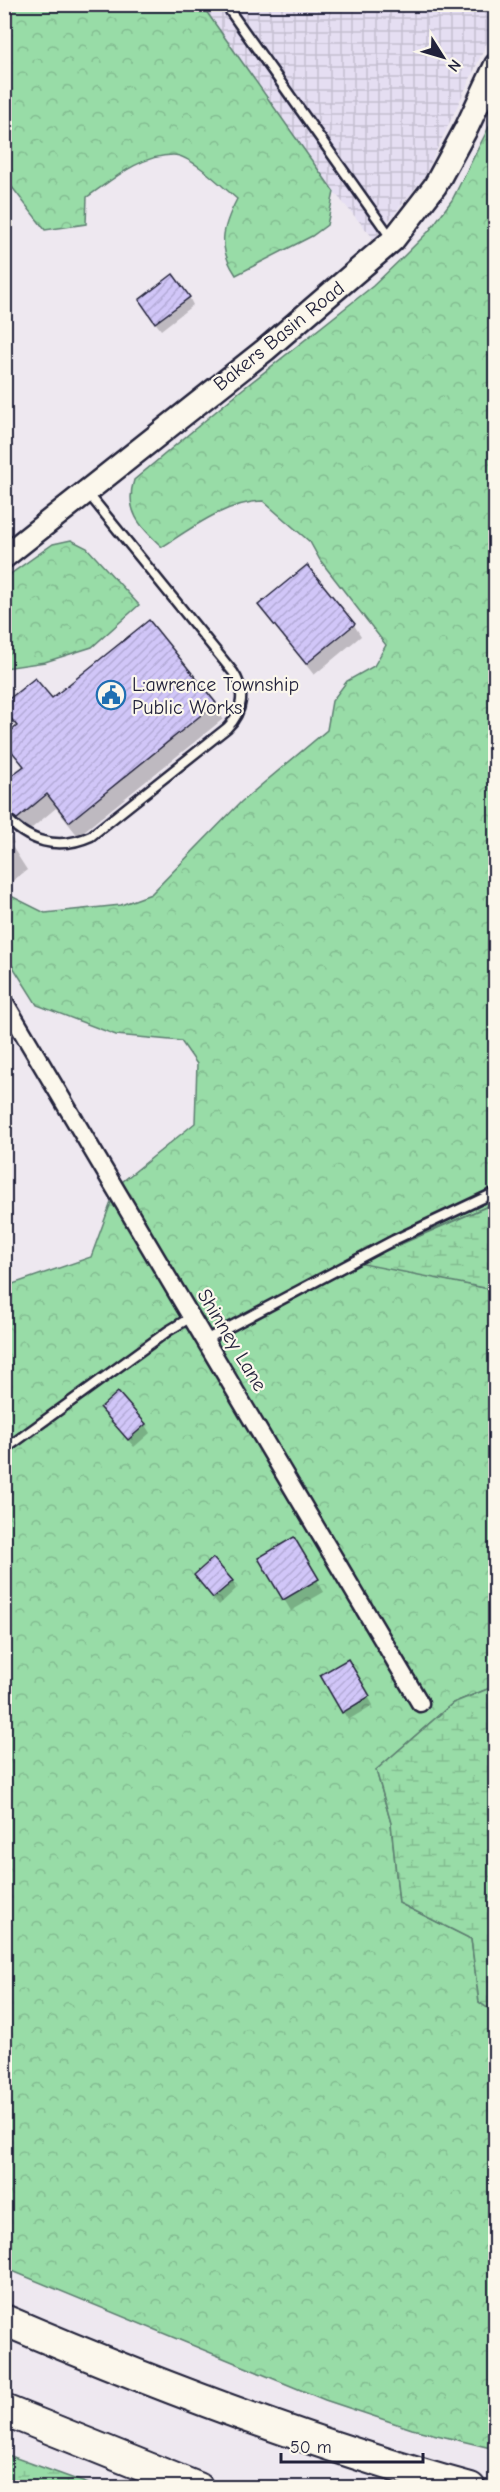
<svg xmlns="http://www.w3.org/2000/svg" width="500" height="2492" viewBox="0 0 500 2492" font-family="'Comic Neue',sans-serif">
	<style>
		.industrial { fill: url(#industrial-grid) }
		.forest { fill: url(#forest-crowns); stroke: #5d7f71; stroke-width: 1.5 }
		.wetland { fill: url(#wetland-marsh); stroke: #5d7f71; stroke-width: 1.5 }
		.shadow { fill: #0003 }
		.building { fill: url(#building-hatch); stroke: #22223b; stroke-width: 1.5 }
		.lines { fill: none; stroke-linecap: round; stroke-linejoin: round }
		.service-casing { stroke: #22223b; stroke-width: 13 }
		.minor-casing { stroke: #22223b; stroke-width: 21 }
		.secondary-casing { stroke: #22223b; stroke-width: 27 }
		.motorway-casing { stroke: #22223b; stroke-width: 34 }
		.service { stroke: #fbf7ec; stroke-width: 8 }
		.minor { stroke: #fbf7ec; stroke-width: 16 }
		.secondary { stroke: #fbf7ec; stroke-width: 22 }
		.motorway { stroke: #fbf7ec; stroke-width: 30 }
		.labels { text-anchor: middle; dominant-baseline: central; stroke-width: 4.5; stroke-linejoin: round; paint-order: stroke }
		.street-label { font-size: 20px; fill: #22223b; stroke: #fbf7ec }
		.poi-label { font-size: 20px; fill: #22223b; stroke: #fbf7ec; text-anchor: start }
	</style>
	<defs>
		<pattern id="industrial-grid" width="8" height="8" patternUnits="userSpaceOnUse" patternTransform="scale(1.5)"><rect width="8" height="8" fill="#e5def2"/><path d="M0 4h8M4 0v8" fill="none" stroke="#c4bed0"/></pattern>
		<pattern id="forest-crowns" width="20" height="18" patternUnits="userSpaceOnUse" patternTransform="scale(1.5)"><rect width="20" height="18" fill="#98dca7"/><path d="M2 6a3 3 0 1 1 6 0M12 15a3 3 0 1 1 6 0" fill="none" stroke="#83bc91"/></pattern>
		<pattern id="wetland-marsh" width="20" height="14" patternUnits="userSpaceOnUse" patternTransform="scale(1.5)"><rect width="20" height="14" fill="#98dca7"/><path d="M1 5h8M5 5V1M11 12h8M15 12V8" fill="none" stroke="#83bc91"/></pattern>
		<pattern id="building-hatch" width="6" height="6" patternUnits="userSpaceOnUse" patternTransform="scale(1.5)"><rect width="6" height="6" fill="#d1c6f8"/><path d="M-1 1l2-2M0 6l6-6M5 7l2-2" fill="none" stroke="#b3aad6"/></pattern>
	</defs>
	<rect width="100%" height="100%" fill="#eee8f0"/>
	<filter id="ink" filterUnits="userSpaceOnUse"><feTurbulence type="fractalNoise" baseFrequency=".0167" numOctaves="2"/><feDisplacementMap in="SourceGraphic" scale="12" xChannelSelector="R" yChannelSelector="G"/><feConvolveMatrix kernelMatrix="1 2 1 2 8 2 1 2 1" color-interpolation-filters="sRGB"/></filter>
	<g filter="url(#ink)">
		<polygon class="industrial" points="201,5 495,5 495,26 424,177 374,239 334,192"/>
		<g class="forest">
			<path d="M201 4 334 192 327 225 312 236 236 275C217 247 222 228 237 199 223 187 191 155 173 155 140 155 112 180 87 197L86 224 45 230 5 178V5Z"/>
			<path d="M495 115V1203L359 1262 495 1290V1686L453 1703 376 1770 391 1823 399 1903 471 1939 479 2002 495 2013V2449L412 2429 325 2400 5 2268 4 1287 91 1257 117 1186 195 1123 197 1064 181 1041 116 1035 37 1005 5 954V893L45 913 121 905 151 894 241 802 327 730 332 701 347 681 374 666 386 645 320 560 310 542 263 501C226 502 193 527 162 547 140 526 124 511 134 480L239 392 373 286 401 259 429 231 452 200Z"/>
			<polygon points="71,540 87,548 139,605 92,647 45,662 5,668 5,578 53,544"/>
		</g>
		<g class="wetland">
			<polygon points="495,1203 495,1290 358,1263"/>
			<polygon points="495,1686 495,2013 479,2002 471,1939 399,1903 391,1823 376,1770 453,1703"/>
			<polygon points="5,2454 97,2487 5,2487"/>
		</g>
		<g class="shadow">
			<polygon points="189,297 193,305 161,330 145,309"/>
			<polygon points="260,606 354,625 361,636 314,675"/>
			<polygon points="52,701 215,704 223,719 78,836 56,808 26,833 8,825 7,830 14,843 11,845 27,870 11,882 4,874 4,783 24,768 4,741 17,728 4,709"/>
			<polygon points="102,1408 145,1425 150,1433 134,1447"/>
			<polygon points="293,1539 324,1592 291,1611 260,1559"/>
			<polygon points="195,1576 232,1581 236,1589 219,1605"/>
			<polygon points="347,1661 373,1705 348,1720 322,1676"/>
		</g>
		<g class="building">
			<polygon points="173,274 190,297 155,323 139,300"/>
			<polygon points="307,565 355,624 306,664 258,605"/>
			<polygon points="149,620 216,703 69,822 47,794 17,819 4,809 4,781 24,766 4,742 4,737 17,726 4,710 4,703 35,678 52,698"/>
			<polygon points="118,1392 146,1424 128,1440 100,1408"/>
			<polygon points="294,1537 319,1579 283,1600 258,1558"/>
			<polygon points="213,1558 233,1581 213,1598 194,1575"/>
			<polygon points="348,1659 370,1696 342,1713 320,1675"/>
		</g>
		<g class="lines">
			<g class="service-casing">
				<g id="service">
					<polyline points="225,4 392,239"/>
					<path d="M4 815C27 842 58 851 91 836L227 728C243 712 246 691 233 672L87 492"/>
					<polyline points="207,1339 394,1240 496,1192"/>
					<polyline points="4,1450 168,1331 193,1316"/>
				</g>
			</g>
			<g class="minor-casing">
				<polyline id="minor" points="4,1001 420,1703"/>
			</g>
			<g class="secondary-casing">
				<polyline id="secondary" points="4,557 265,350 393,240 435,186 467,127 496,65"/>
			</g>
			<g class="motorway-casing">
				<g id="motorway">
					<path d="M4 2320C156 2385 310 2444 470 2488"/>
					<polyline points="4,2410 198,2488"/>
				</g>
			</g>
			<use href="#service" class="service"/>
			<use href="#minor" class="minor"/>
			<use href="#secondary" class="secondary"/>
			<use href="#motorway" class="motorway"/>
		</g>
	</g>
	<defs>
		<g id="civic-ring" transform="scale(1.5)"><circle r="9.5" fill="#fbf7ec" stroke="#1f6fb2" stroke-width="1.5"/><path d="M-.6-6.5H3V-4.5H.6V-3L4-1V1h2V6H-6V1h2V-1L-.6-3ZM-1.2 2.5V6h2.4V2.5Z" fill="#1f6fb2"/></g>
	</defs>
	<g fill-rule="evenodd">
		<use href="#civic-ring" x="111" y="695"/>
	</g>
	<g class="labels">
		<g class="street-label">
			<text transform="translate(279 336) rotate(-39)">Bakers Basin Road</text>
			<text transform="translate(232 1340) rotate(59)">Shinney Lane</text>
		</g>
		<g class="poi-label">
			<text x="132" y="684">L:awrence Township<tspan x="132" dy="23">Public Works</tspan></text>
		</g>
	</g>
	<rect width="500" height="2492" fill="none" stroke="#fbf7ec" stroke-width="24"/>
	<rect x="12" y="12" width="476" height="2468" fill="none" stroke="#22223b" stroke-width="2" filter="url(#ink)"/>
	<g transform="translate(443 57) rotate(127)" stroke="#fbf7ec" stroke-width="4.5" paint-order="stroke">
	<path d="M0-4.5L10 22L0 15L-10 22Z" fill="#22223b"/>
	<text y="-9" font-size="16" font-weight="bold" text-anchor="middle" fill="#22223b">N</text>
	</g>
	<path d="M281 2453v9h142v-9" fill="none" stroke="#22223b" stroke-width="3"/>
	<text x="290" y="2453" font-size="18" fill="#22223b" stroke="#fbf7ec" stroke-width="4.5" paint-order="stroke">50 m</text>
</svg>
